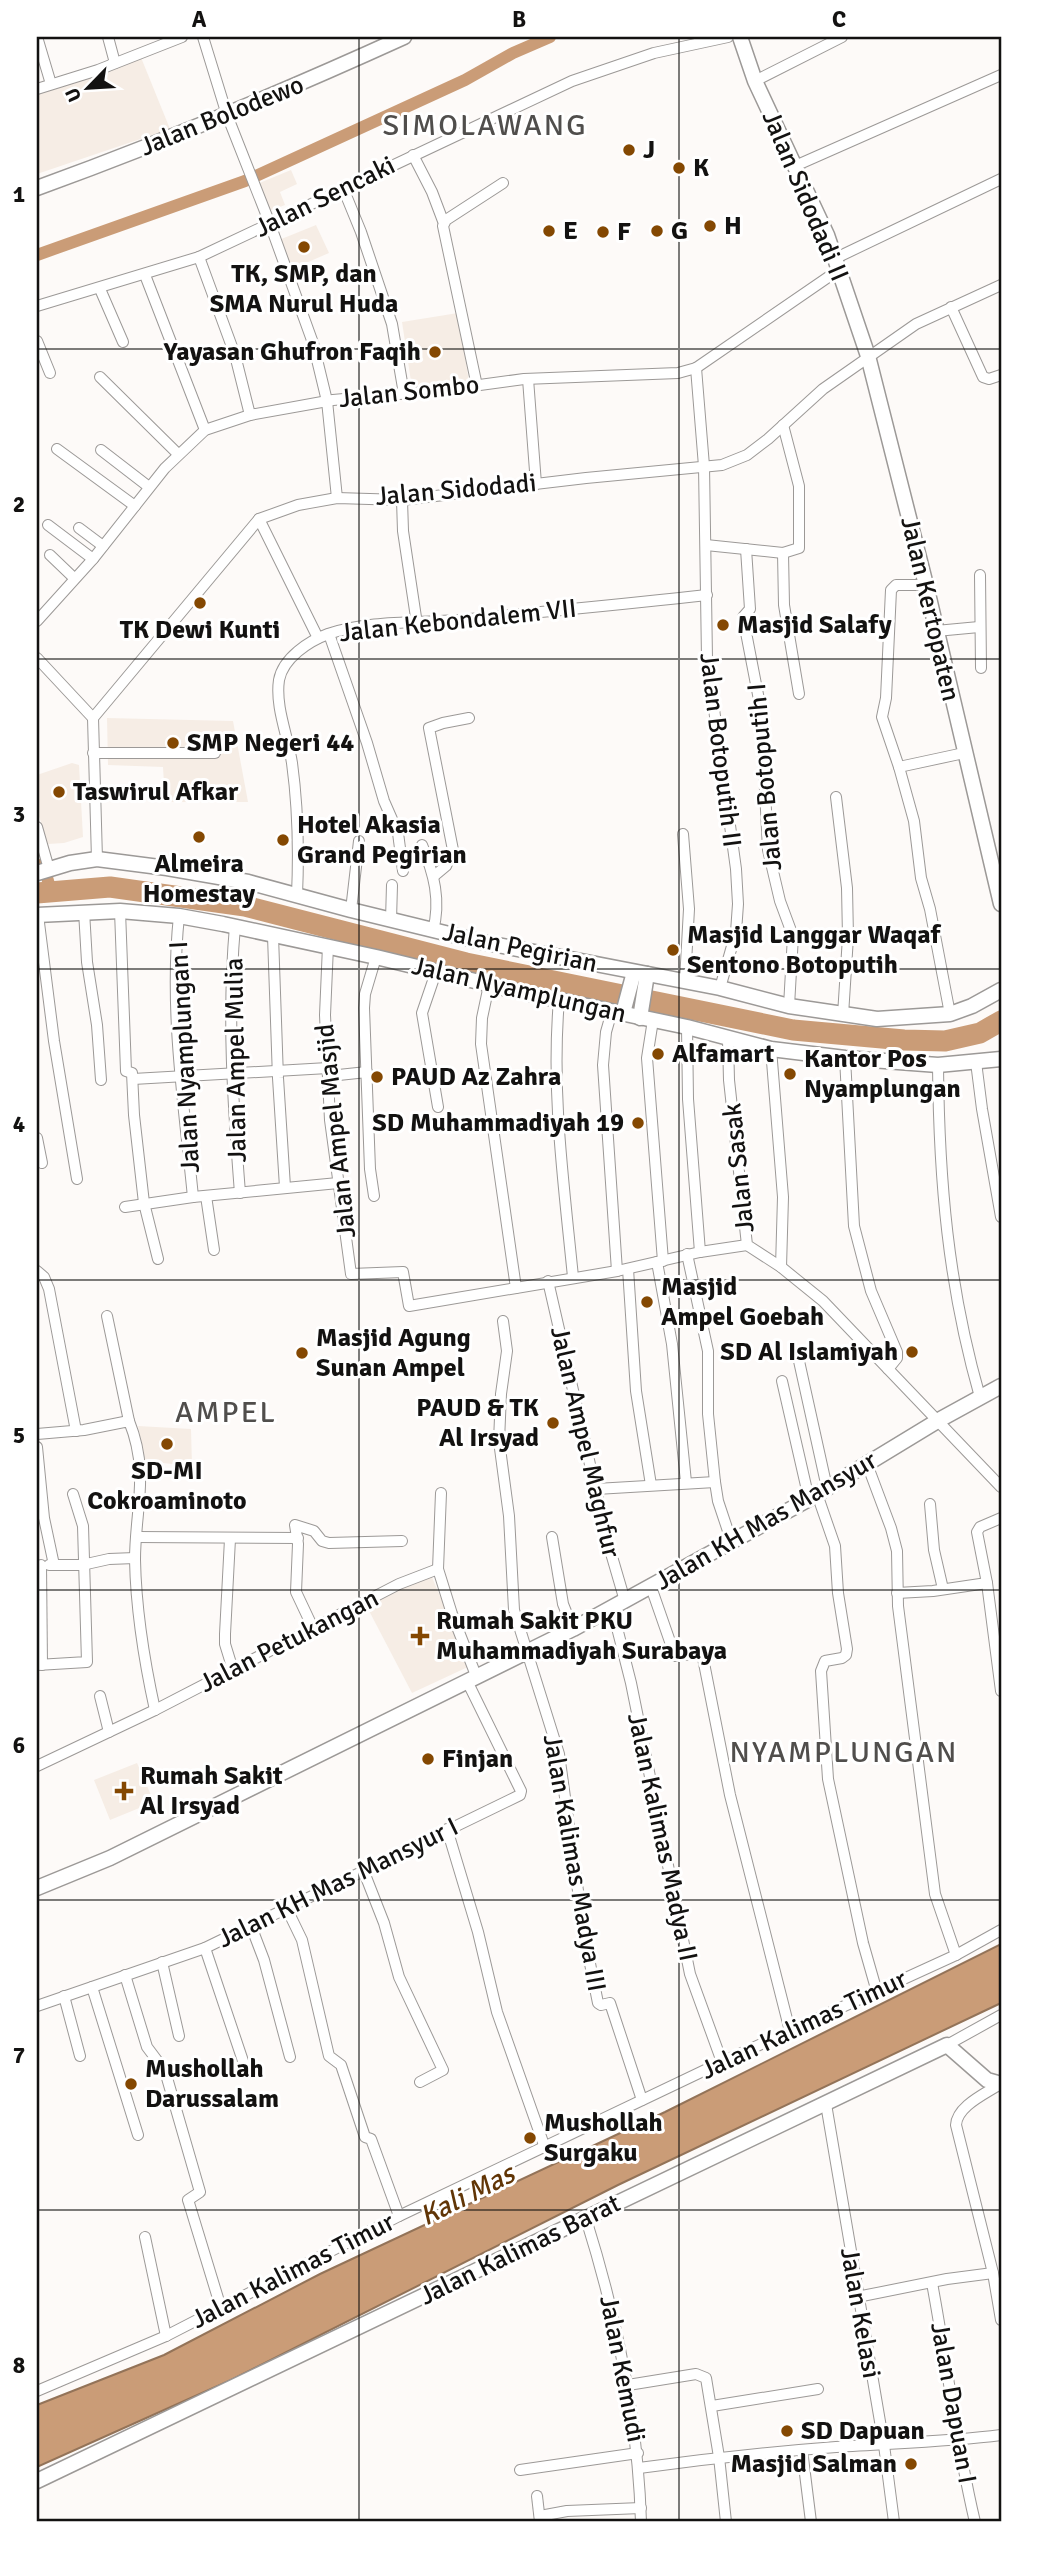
<svg xmlns="http://www.w3.org/2000/svg" width="1038" height="2559" viewBox="0 0 1038 2559" font-family="Signika,sans-serif">
	<style>
		.built { fill: #f6ede5 }
		.water { fill: #ca9c77; stroke: #937358; stroke-width: 2 }
		.lines { fill: none; stroke-linecap: round; stroke-linejoin: round }
		.canal { stroke: #ca9c77; stroke-width: 12 }
		.river { stroke: #ca9c77; stroke-width: 21 }
		.street-casing { stroke: #9c9997; stroke-width: 12 }
		.secondary-casing { stroke: #9c9997; stroke-width: 17 }
		.street { stroke: #fff; stroke-width: 10 }
		.secondary { stroke: #fff; stroke-width: 14 }
		.grid { fill: none; stroke: #131211; stroke-width: 2; stroke-opacity: 0.55 }
		.poi-dot { fill: #844802; stroke: #fff; stroke-width: 2.5 }
		.labels { text-anchor: middle; dominant-baseline: central; stroke-width: 6; stroke-linejoin: round; paint-order: stroke }
		.street-label { font-size: 26px; fill: #131211; stroke: #fff }
		.poi-label { font-size: 26px; font-weight: bold; fill: #131211; stroke: #fff; text-anchor: start }
		.water-label { font-size: 28px; font-style: italic; fill: #613506; stroke: #fff }
		.quarter-label { font-size: 30px; letter-spacing: 2px; fill: #504e4c; stroke: #fff }
		.neatline { fill: none; stroke: #131211; stroke-width: 2.5 }
		.grid-label { font-size: 23px; text-anchor: middle; font-weight: bold; fill: #131211 }
	</style>
	<rect width="100%" height="100%" fill="#fdfaf8"/>
	<g class="built">
		<polygon points="140,55 170,129 37,174 37,94"/>
		<polygon points="291,170 297,184 280,192 285,205 269,211 257,184"/>
		<polygon points="316,225 329,253 292,269 279,240"/>
		<polygon points="458,313 469,382 412,388 402,322"/>
		<polygon points="107,718 233,721 248,802 165,802 163,767 108,765"/>
		<polygon points="72,763 79,765 83,837 64,843 48,844 37,810 37,775"/>
		<polygon points="138,1426 191,1429 192,1466 153,1462 145,1459"/>
		<polygon points="431,1575 470,1666 412,1693 366,1605"/>
		<polygon points="137,1763 154,1802 110,1820 94,1780"/>
	</g>
	<polygon class="water" points="1001,1944 1001,2003 618,2185 231,2380 37,2467 37,2405 164,2355 320,2274 665,2112"/>
	<g class="lines">
		<g class="canal">
			<polyline points="37,255 245,181 465,80 513,53 550,37"/>
			<polyline points="43,864 51,891"/>
		</g>
		<polyline class="river" points="37,893 110,887 245,906 466,963 793,1030 904,1040 945,1041 980,1033 1001,1021"/>
		<g class="street-casing">
			<g id="street">
				<polyline points="37,37 51,84"/>
				<polyline points="108,37 115,63"/>
				<polyline points="203,37 227,115 270,224 313,343 327,401 337,498"/>
				<polyline points="755,81 842,37"/>
				<polyline points="37,89 98,70 182,37"/>
				<polyline points="413,155 432,192 443,221"/>
				<polyline points="795,166 1001,75"/>
				<polyline points="343,188 361,232 392,324 404,394"/>
				<polyline points="199,257 235,355 250,415"/>
				<polyline points="836,258 1001,179"/>
				<polyline points="145,275 205,430"/>
				<polyline points="100,289 123,342"/>
				<polyline points="37,306 199,257 572,81 654,53 728,37"/>
				<polyline points="951,307 983,377 989,379 1001,375"/>
				<polyline points="37,341 50,373"/>
				<polyline points="696,368 704,466 707,658 736,869 738,904 736,932 720,988"/>
				<polyline points="100,377 178,454"/>
				<polyline points="528,379 536,484"/>
				<polyline points="477,386 443,226 446,220 503,183"/>
				<polyline points="57,449 135,506"/>
				<polyline points="101,450 149,487"/>
				<polyline points="402,500 403,531 417,624"/>
				<polyline points="259,519 318,638"/>
				<polyline points="48,525 93,559"/>
				<polyline points="79,528 103,546"/>
				<polyline points="706,545 783,553 799,548 799,486 783,425"/>
				<polyline points="746,549 750,609 743,617 761,710 768,850 780,901 793,936 789,1006"/>
				<polyline points="783,553 784,605 799,694"/>
				<polyline points="50,555 74,578"/>
				<polyline points="980,575 981,668"/>
				<polyline points="37,621 93,559 165,468 205,430 250,415 333,400 443,390 524,379 678,373 696,368 840,269"/>
				<polyline points="936,631 979,627"/>
				<polyline points="329,634 367,743 384,801 398,833 403,871"/>
				<polyline points="37,658 93,718"/>
				<polyline points="93,753 215,753"/>
				<polyline points="899,767 882,717 886,698 891,590 896,585 926,585"/>
				<polyline points="836,797 847,888 848,937 843,1015"/>
				<polyline points="37,827 49,869"/>
				<polyline points="683,834 689,909 685,981"/>
				<path d="M422 845C434 874 441 900 433 931"/>
				<polyline points="97,859 93,718 259,519 298,505 337,498 402,500 586,478 722,465 747,455 768,439 823,389 916,324 1001,285"/>
				<polyline points="434,876 446,866 453,850 429,728 443,723 469,718"/>
				<path d="M297 895C299 850 298 807 292 763 288 736 275 707 279 680 283 658 309 641 328 634 373 619 423 624 470 619 549 611 628 604 707 595"/>
				<polyline points="351,910 359,841"/>
				<polyline points="84,911 87,962 97,1025 101,1080"/>
				<polyline points="120,911 126,1071 132,1073 134,1115 144,1203 158,1259"/>
				<polyline points="38,915 54,1041 77,1179"/>
				<path d="M179 916C169 1009 184 1105 193 1197"/>
				<polyline points="391,920 392,885"/>
				<path d="M235 926C227 1016 233 1104 240 1193"/>
				<polyline points="273,936 278,1078 285,1187"/>
				<polyline points="328,946 325,1015 330,1120 351,1274 403,1272 409,1306 617,1271 700,1252 747,1245"/>
				<polyline points="436,972 422,1013 438,1107"/>
				<polyline points="489,985 482,1018 481,1044 516,1288"/>
				<path d="M559 1000C551 1093 564 1185 573 1277"/>
				<polyline points="612,1011 606,1032 603,1065 617,1271"/>
				<polyline points="950,1014 930,909 921,878 914,821 899,767 964,753"/>
				<polyline points="653,1020 647,1058 663,1261"/>
				<polyline points="687,1027 688,1099 700,1252"/>
				<polyline points="728,1040 729,1080 747,1245 781,1267 823,1301 1001,1487"/>
				<polyline points="771,1049 783,1197 781,1267"/>
				<polyline points="845,1058 854,1226 871,1291 897,1352 897,1358 888,1369"/>
				<polyline points="976,1062 982,1109 1001,1217"/>
				<path d="M938 1065C939 1181 948 1285 980 1397"/>
				<polyline points="329,1076 367,1072"/>
				<polyline points="133,1079 328,1068"/>
				<polyline points="37,1138 42,1163"/>
				<polyline points="206,1196 214,1250"/>
				<polyline points="374,1196 370,1169 364,1008 365,994 376,957"/>
				<polyline points="125,1207 193,1197 338,1183"/>
				<polyline points="687,1254 708,1351 708,1414 715,1482 718,1501 732,1543"/>
				<polyline points="657,1262 672,1344 686,1482"/>
				<polyline points="628,1269 636,1391 651,1485"/>
				<polyline points="37,1271 44,1277 49,1289 76,1431"/>
				<polyline points="548,1281 608,1543 625,1601"/>
				<polyline points="107,1316 129,1421"/>
				<polyline points="503,1321 507,1351 501,1394 499,1441 509,1516 514,1610 559,1754 584,1934 598,2003 601,2005 610,2003 642,2100"/>
				<polyline points="799,1361 827,1488"/>
				<polyline points="782,1381 809,1499"/>
				<path d="M37 1434 84 1430 129 1421C150 1473 135 1509 135 1560 136 1611 144 1660 155 1710"/>
				<polyline points="37,1447 44,1518 54,1565"/>
				<polyline points="867,1464 891,1528 897,1551 898,1606 935,1894 956,1955"/>
				<polyline points="596,1489 715,1482"/>
				<polyline points="441,1493 438,1569 452,1614 477,1678"/>
				<polyline points="817,1494 835,1546 838,1593 847,1649 846,1655 842,1658 825,1661 821,1671 828,1779 863,1943 877,1992"/>
				<polyline points="930,1504 934,1550 943,1589"/>
				<polyline points="1001,1518 980,1527 977,1532 987,1583 1001,1691"/>
				<polyline points="137,1537 298,1538"/>
				<polyline points="552,1537 563,1604 573,1629"/>
				<polyline points="230,1539 225,1634 225,1644 233,1670"/>
				<polyline points="41,1565 42,1665"/>
				<polyline points="49,1565 82,1565 109,1559 135,1558"/>
				<polyline points="651,1587 675,1656 702,1653 730,1795 790,2031"/>
				<polyline points="897,1593 933,1591 987,1583"/>
				<polyline points="612,1608 631,1683 690,1974 722,2062"/>
				<polyline points="313,1628 296,1592 298,1544 295,1525 314,1531 322,1541 329,1543 402,1541"/>
				<polyline points="37,1665 87,1662 83,1526 73,1494"/>
				<polyline points="100,1696 109,1732"/>
				<polyline points="37,1766 155,1710 399,1584 438,1569"/>
				<polyline points="447,1829 478,1932 497,2012 545,2148"/>
				<polyline points="364,1872 384,1923 399,1977 443,2070 420,2082"/>
				<polyline points="287,1909 302,1940 329,2056 341,2065 365,2137 371,2139 399,2216"/>
				<polyline points="251,1926 264,1960 290,2057"/>
				<polyline points="205,1948 245,2067"/>
				<polyline points="162,1962 179,2036"/>
				<polyline points="125,1975 147,2047 165,2071 200,2192 188,2200 189,2203 221,2308"/>
				<polyline points="92,1987 138,2135"/>
				<polyline points="64,1996 80,2056"/>
				<polyline points="37,2006 205,1948 520,1795 521,1791 468,1683"/>
				<polyline points="947,2045 1001,2015"/>
				<path d="M1000 2084C985 2094 957 2106 956 2125L993 2273 1001 2320"/>
				<polyline points="826,2104 884,2445 894,2522"/>
				<path d="M586 2219C617 2318 638 2418 641 2522"/>
				<polyline points="145,2237 166,2336"/>
				<path d="M932 2283C947 2363 956 2443 975 2522"/>
				<polyline points="857,2297 947,2279 993,2273"/>
				<polyline points="628,2385 696,2374 706,2378 719,2457 726,2522"/>
				<polyline points="37,2391 166,2336 399,2216 722,2062 956,1955 1001,1930"/>
				<polyline points="712,2406 818,2389"/>
				<polyline points="802,2450 811,2522"/>
				<path d="M639 2468C704 2459 770 2452 836 2447 891 2443 946 2442 1001 2435"/>
				<polyline points="520,2470 638,2453"/>
				<polyline points="537,2496 540,2522"/>
				<polyline points="540,2516 567,2511 641,2508"/>
			</g>
		</g>
		<g class="secondary-casing">
			<g id="secondary">
				<polyline points="740,37 755,81 827,235 868,356 926,585 1001,904"/>
				<path d="M37 188C161 143 283 92 404 37"/>
				<polyline points="37,873 70,863 97,859 167,868 248,882 351,910 482,942 720,988 789,1006 877,1019 950,1014 972,1006 1001,990"/>
				<polyline points="37,915 120,911 179,916 223,924 376,957 516,991 687,1027 771,1049 845,1058 938,1065 1001,1059"/>
				<polyline points="623,1013 634,972"/>
				<polyline points="640,1018 647,974"/>
				<polyline points="37,1888 110,1858 573,1629 809,1499 939,1420 1001,1386"/>
				<polyline points="37,2481 947,2045 987,2080 1001,2084"/>
			</g>
		</g>
		<use href="#street" class="street"/>
		<use href="#secondary" class="secondary"/>
	</g>
	<path class="grid" d="M359 37V2522M679 37V2522M37 349H1001M37 659H1001M37 969H1001M37 1280H1001M37 1590H1001M37 1900H1001M37 2210H1001"/>
	<g class="poi-dot">
		<circle cx="629" cy="150" r="7"/>
		<circle cx="679" cy="168" r="7"/>
		<circle cx="710" cy="226" r="7"/>
		<circle cx="549" cy="231" r="7"/>
		<circle cx="657" cy="231" r="7"/>
		<circle cx="603" cy="232" r="7"/>
		<circle cx="304" cy="247" r="7"/>
		<circle cx="435" cy="352" r="7"/>
		<circle cx="200" cy="603" r="7"/>
		<circle cx="723" cy="625" r="7"/>
		<circle cx="173" cy="743" r="7"/>
		<circle cx="59" cy="792" r="7"/>
		<circle cx="199" cy="837" r="7"/>
		<circle cx="283" cy="840" r="7"/>
		<circle cx="673" cy="950" r="7"/>
		<circle cx="658" cy="1054" r="7"/>
		<circle cx="790" cy="1074" r="7"/>
		<circle cx="377" cy="1077" r="7"/>
		<circle cx="638" cy="1123" r="7"/>
		<circle cx="647" cy="1302" r="7"/>
		<circle cx="912" cy="1352" r="7"/>
		<circle cx="302" cy="1353" r="7"/>
		<circle cx="553" cy="1423" r="7"/>
		<circle cx="167" cy="1444" r="7"/>
		<path d="M416.5 1625.5h7v7h7v7h-7v7h-7v-7h-7v-7h7z"/>
		<circle cx="428" cy="1759" r="7"/>
		<path d="M120.5 1780.5h7v7h7v7h-7v7h-7v-7h-7v-7h7z"/>
		<circle cx="131" cy="2084" r="7"/>
		<circle cx="530" cy="2138" r="7"/>
		<circle cx="787" cy="2431" r="7"/>
		<circle cx="911" cy="2464" r="7"/>
	</g>
	<g class="labels">
		<g class="street-label">
			<text transform="translate(222 116) rotate(-22)">Jalan Bolodewo</text>
			<text transform="translate(805 196) rotate(67)">Jalan Sidodadi II</text>
			<text transform="translate(325 197) rotate(-26)">Jalan Sencaki</text>
			<text transform="translate(409 392) rotate(-6)">Jalan Sombo</text>
			<text transform="translate(456 490) rotate(-5)">Jalan Sidodadi</text>
			<text transform="translate(930 609) rotate(77)">Jalan Kertopaten</text>
			<text transform="translate(458 621) rotate(-6)">Jalan Kebondalem VII</text>
			<text transform="translate(720 750) rotate(83)">Jalan Botoputih II</text>
			<text transform="translate(765 777) rotate(-95)">Jalan Botoputih I</text>
			<text transform="translate(520 948) rotate(12)">Jalan Pegirian</text>
			<text transform="translate(519 990) rotate(13)">Jalan Nyamplungan</text>
			<text transform="translate(185 1057) rotate(-93)">Jalan Nyamplungan I</text>
			<text transform="translate(236 1060) rotate(-91)">Jalan Ampel Mulia</text>
			<text transform="translate(336 1131) rotate(-96)">Jalan Ampel Masjid</text>
			<text transform="translate(739 1168) rotate(-96)">Jalan Sasak</text>
			<text transform="translate(585 1442) rotate(77)">Jalan Ampel Maghfur</text>
			<text transform="translate(766 1521) rotate(-30)">Jalan KH Mas Mansyur</text>
			<text transform="translate(289 1641) rotate(-27)">Jalan Petukangan</text>
			<text transform="translate(662 1837) rotate(78)">Jalan Kalimas Madya II</text>
			<text transform="translate(574 1863) rotate(80)">Jalan Kalimas Madya III</text>
			<text transform="translate(338 1883) rotate(-26)">Jalan KH Mas Mansyur I</text>
			<text transform="translate(804 2025) rotate(-25)">Jalan Kalimas Timur</text>
			<text transform="translate(520 2250) rotate(-26)">Jalan Kalimas Barat</text>
			<text transform="translate(293 2271) rotate(-27)">Jalan Kalimas Timur</text>
			<text transform="translate(860 2313) rotate(80)">Jalan Kelasi</text>
			<text transform="translate(622 2369) rotate(79)">Jalan Kemudi</text>
			<text transform="translate(953 2403) rotate(80)">Jalan Dapuan I</text>
		</g>
		<g class="poi-label">
			<text x="643" y="150">J</text>
			<text x="693" y="168">K</text>
			<text x="724" y="226">H</text>
			<text x="563" y="231">E</text>
			<text x="671" y="231">G</text>
			<text x="617" y="232">F</text>
			<text x="304" y="274" text-anchor="middle">TK, SMP, dan<tspan x="304" dy="30">SMA Nurul Huda</tspan></text>
			<text x="421" y="352" text-anchor="end">Yayasan Ghufron Faqih</text>
			<text x="737" y="625">Masjid Salafy</text>
			<text x="200" y="630" text-anchor="middle">TK Dewi Kunti</text>
			<text x="187" y="743">SMP Negeri 44</text>
			<text x="73" y="792">Taswirul Afkar</text>
			<text x="297" y="825">Hotel Akasia<tspan x="297" dy="30">Grand Pegirian</tspan></text>
			<text x="199" y="864" text-anchor="middle">Almeira<tspan x="199" dy="30">Homestay</tspan></text>
			<text x="687" y="935">Masjid Langgar Waqaf<tspan x="687" dy="30">Sentono Botoputih</tspan></text>
			<text x="672" y="1054">Alfamart</text>
			<text x="804" y="1059">Kantor Pos<tspan x="804" dy="30">Nyamplungan</tspan></text>
			<text x="391" y="1077">PAUD Az Zahra</text>
			<text x="624" y="1123" text-anchor="end">SD Muhammadiyah 19</text>
			<text x="661" y="1287">Masjid<tspan x="661" dy="30">Ampel Goebah</tspan></text>
			<text x="316" y="1338">Masjid Agung<tspan x="316" dy="30">Sunan Ampel</tspan></text>
			<text x="898" y="1352" text-anchor="end">SD Al Islamiyah</text>
			<text x="539" y="1408" text-anchor="end">PAUD &amp; TK<tspan x="539" dy="30">Al Irsyad</tspan></text>
			<text x="167" y="1471" text-anchor="middle">SD-MI<tspan x="167" dy="30">Cokroaminoto</tspan></text>
			<text x="436" y="1621">Rumah Sakit PKU<tspan x="436" dy="30">Muhammadiyah Surabaya</tspan></text>
			<text x="442" y="1759">Finjan</text>
			<text x="140" y="1776">Rumah Sakit<tspan x="140" dy="30">Al Irsyad</tspan></text>
			<text x="145" y="2069">Mushollah<tspan x="145" dy="30">Darussalam</tspan></text>
			<text x="544" y="2123">Mushollah<tspan x="544" dy="30">Surgaku</tspan></text>
			<text x="801" y="2431">SD Dapuan</text>
			<text x="897" y="2464" text-anchor="end">Masjid Salman</text>
		</g>
		<g class="water-label">
			<text transform="translate(467 2195) rotate(-27)">Kali Mas</text>
		</g>
		<g class="quarter-label">
			<text x="485" y="125">SIMOLAWANG</text>
			<text x="226" y="1412">AMPEL</text>
			<text x="844" y="1752">NYAMPLUNGAN</text>
		</g>
	</g>
	<rect width="1038" height="2559" fill="none" stroke="#ffffff" stroke-width="77"/>
	<g transform="translate(88 88) rotate(245)" stroke="#ffffff" stroke-width="5" paint-order="stroke">
	<path d="M0-5L12 26L0 18L-12 26Z" fill="#131211"/>
	<text y="-10" font-size="19" font-weight="bold" text-anchor="middle" fill="#131211">U</text>
	</g>
	<rect x="38" y="38" width="962" height="2482" class="neatline"/>
	<g class="grid-label">
		<text x="199" y="27">A</text>
		<text x="519" y="27">B</text>
		<text x="839" y="27">C</text>
		<text x="19" y="202">1</text>
		<text x="19" y="512">2</text>
		<text x="19" y="822">3</text>
		<text x="19" y="1132">4</text>
		<text x="19" y="1443">5</text>
		<text x="19" y="1753">6</text>
		<text x="19" y="2063">7</text>
		<text x="19" y="2373">8</text>
	</g>
</svg>
